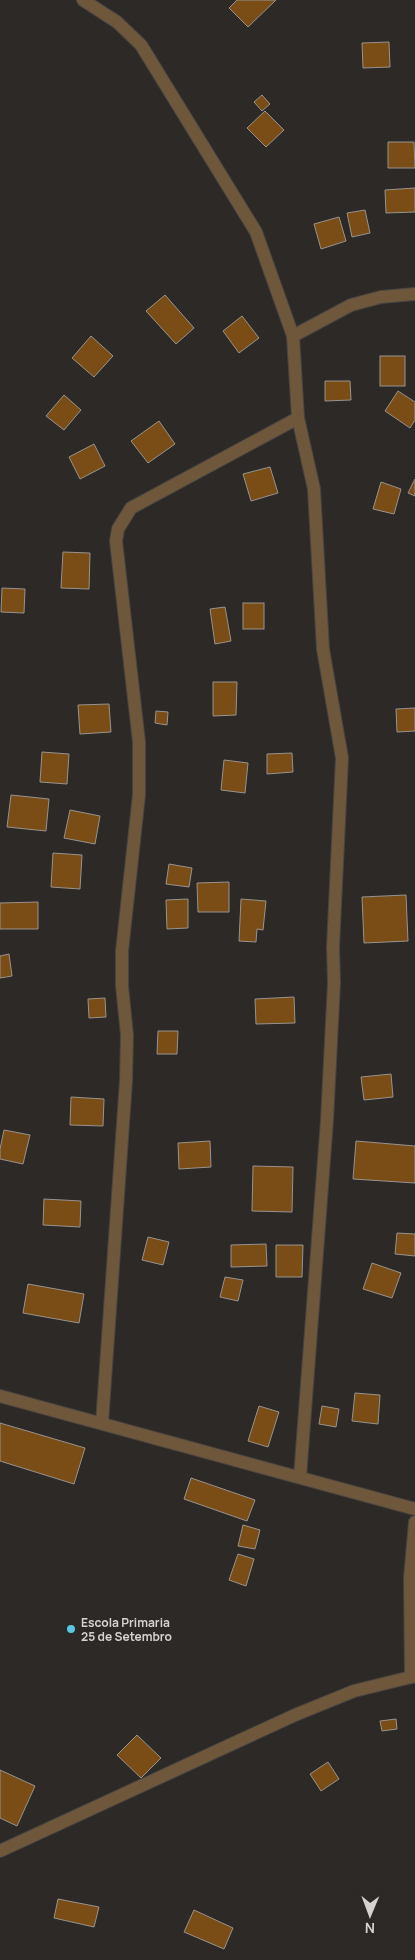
<svg xmlns="http://www.w3.org/2000/svg" width="415" height="1960" viewBox="0 0 415 1960" font-family="Manrope,sans-serif">
	<style>
		.building { fill: #794d15; stroke: #98938f }
		.lines { fill: none; stroke-linecap: round; stroke-linejoin: round }
		.street-casing { stroke: #484441; stroke-width: 14 }
		.street { stroke: #6f573c; stroke-width: 12 }
		.poi-dot { fill: #5ac8e5; stroke: #2d2926; stroke-width: 2 }
		.labels { text-anchor: middle; dominant-baseline: central; stroke-width: 4; stroke-linejoin: round; paint-order: stroke }
		.poi-label { font-size: 12px; font-weight: bold; fill: #d5d2cf; stroke: #2d2926; text-anchor: start }
	</style>
	<rect width="100%" height="100%" fill="#2d2926"/>
	<g class="building">
		<polygon points="237,0 276,0 248,27 229,8"/>
		<polygon points="389,42 390,67 363,68 362,43"/>
		<polygon points="262,95 270,104 262,111 254,102"/>
		<polygon points="265,111 284,130 266,147 247,128"/>
		<polygon points="388,142 414,142 415,168 388,168"/>
		<polygon points="415,188 415,212 386,213 385,190"/>
		<polygon points="365,210 370,233 352,237 347,213"/>
		<polygon points="339,217 346,241 321,249 314,224"/>
		<polygon points="165,295 194,328 176,344 146,311"/>
		<polygon points="242,316 259,338 239,353 223,331"/>
		<polygon points="91,336 113,356 94,377 72,358"/>
		<rect x="380" y="356" width="25" height="30"/>
		<polygon points="325,381 350,381 351,400 325,401"/>
		<polygon points="398,391 415,402 415,420 410,428 385,411"/>
		<polygon points="64,395 81,410 64,430 46,416"/>
		<polygon points="159,421 175,444 148,463 131,441"/>
		<polygon points="94,444 105,466 80,479 69,457"/>
		<polygon points="270,467 278,493 251,501 243,474"/>
		<polygon points="415,479 415,496 408,493"/>
		<polygon points="381,482 401,489 394,514 373,509"/>
		<polygon points="63,552 90,553 89,589 61,588"/>
		<polygon points="2,588 25,589 24,613 1,612"/>
		<rect x="243" y="603" width="21" height="26"/>
		<polygon points="225,607 231,641 215,644 210,609"/>
		<polygon points="213,682 237,682 236,715 213,716"/>
		<polygon points="109,704 111,732 80,734 78,705"/>
		<polygon points="415,708 415,731 397,732 396,709"/>
		<polygon points="156,711 168,712 167,725 155,723"/>
		<polygon points="42,752 69,754 67,784 40,782"/>
		<polygon points="292,753 293,772 267,774 267,754"/>
		<polygon points="224,760 248,763 245,793 221,790"/>
		<polygon points="11,795 49,799 46,831 7,827"/>
		<polygon points="70,810 100,816 95,844 64,838"/>
		<polygon points="53,853 82,855 80,889 51,887"/>
		<polygon points="169,864 192,868 189,887 166,884"/>
		<polygon points="229,882 229,912 198,912 197,883"/>
		<polygon points="406,895 408,941 364,943 362,897"/>
		<polygon points="188,899 188,928 167,929 166,900"/>
		<polygon points="241,899 266,901 263,930 257,929 256,942 239,941"/>
		<polygon points="38,902 38,929 0,929 0,903"/>
		<polygon points="9,954 12,976 0,978 0,956"/>
		<polygon points="294,997 295,1023 256,1024 255,999"/>
		<polygon points="105,998 106,1017 89,1018 88,999"/>
		<polygon points="158,1031 178,1031 177,1054 157,1054"/>
		<polygon points="391,1074 393,1097 364,1100 361,1077"/>
		<polygon points="71,1097 104,1099 103,1126 70,1125"/>
		<polygon points="4,1130 30,1135 23,1164 0,1159 0,1149"/>
		<polygon points="210,1141 211,1167 179,1169 178,1143"/>
		<polygon points="356,1141 415,1146 415,1183 353,1179"/>
		<polygon points="253,1166 293,1167 292,1212 252,1211"/>
		<polygon points="44,1199 81,1201 80,1227 43,1225"/>
		<polygon points="397,1233 415,1234 415,1256 395,1254"/>
		<polygon points="148,1237 169,1242 163,1265 142,1260"/>
		<polygon points="266,1244 267,1266 231,1267 231,1245"/>
		<polygon points="276,1245 303,1245 302,1277 276,1277"/>
		<polygon points="372,1263 401,1273 392,1298 363,1289"/>
		<polygon points="225,1277 243,1280 238,1301 220,1297"/>
		<polygon points="28,1284 84,1294 79,1323 23,1313"/>
		<polygon points="355,1393 380,1395 378,1424 352,1421"/>
		<polygon points="259,1406 279,1412 268,1447 248,1441"/>
		<polygon points="322,1406 339,1409 336,1427 319,1424"/>
		<polygon points="0,1423 85,1448 74,1484 0,1461"/>
		<polygon points="191,1478 255,1500 247,1521 184,1499"/>
		<polygon points="243,1525 260,1530 255,1549 238,1546"/>
		<polygon points="238,1554 254,1559 246,1586 229,1580"/>
		<polygon points="396,1719 397,1729 382,1731 380,1721"/>
		<polygon points="137,1735 161,1758 141,1778 117,1755"/>
		<polygon points="328,1762 339,1779 321,1791 310,1774"/>
		<polygon points="0,1770 35,1786 17,1826 0,1818"/>
		<polygon points="58,1899 99,1907 94,1927 54,1918"/>
		<polygon points="194,1910 233,1928 224,1949 184,1932"/>
	</g>
	<g class="lines">
		<g class="street-casing">
			<g id="street">
				<polyline points="83,0 117,22 141,45 256,232 293,336 298,418 314,489 323,649 342,758 333,947 334,983 327,1120 300,1477"/>
				<polyline points="293,336 351,305 381,297 415,294"/>
				<polyline points="0,1396 415,1509"/>
				<polyline points="102,1423 126,1081 127,1035 122,986 122,951 139,795 139,742 116,541 118,529 131,508 298,418"/>
				<polyline points="411,1677 410,1578 415,1522"/>
				<polyline points="0,1851 295,1715 354,1691 415,1676"/>
			</g>
		</g>
		<use href="#street" class="street"/>
	</g>
	<circle class="poi-dot" cx="71" cy="1629" r="5"/>
	<g class="labels">
		<g class="poi-label">
			<text x="81" y="1622">Escola Primaria<tspan x="81" dy="14">25 de Setembro</tspan></text>
		</g>
	</g>
	<g transform="translate(370 1915) rotate(181)" stroke="#2d2926" stroke-width="4" paint-order="stroke">
	<path d="M0-4L9 19L0 12L-9 19Z" fill="#d5d2cf"/>
	<text y="-8" font-size="14" font-weight="bold" text-anchor="middle" fill="#d5d2cf">N</text>
	</g>
</svg>
